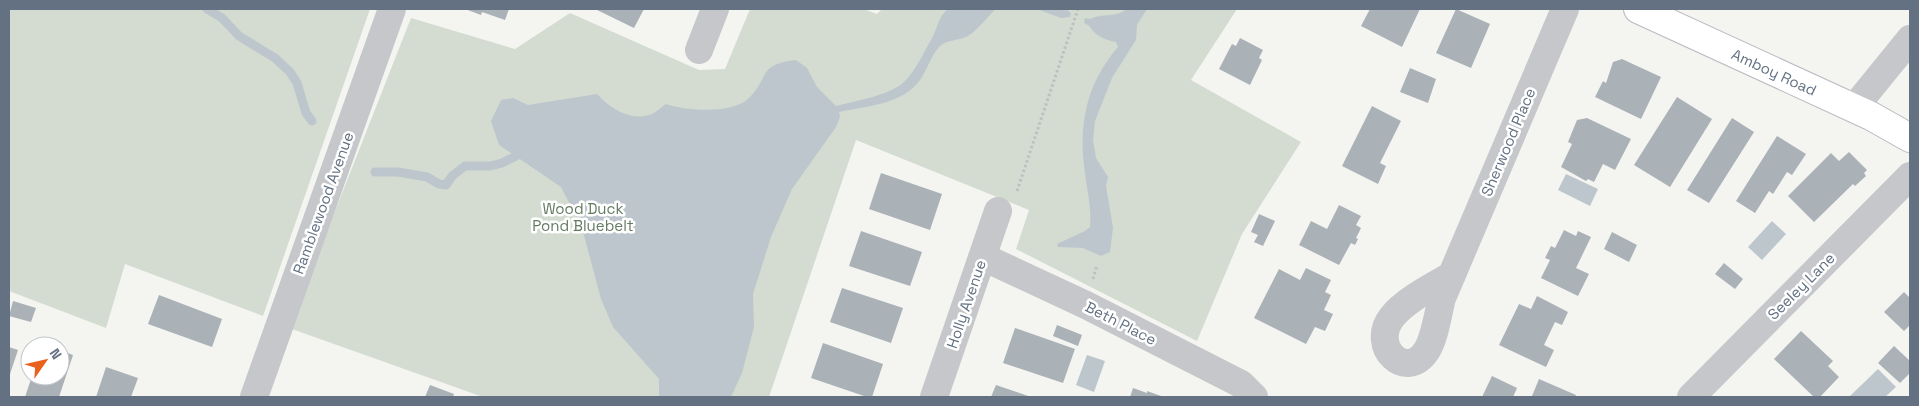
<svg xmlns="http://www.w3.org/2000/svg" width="1919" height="406" viewBox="0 0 1919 406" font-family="'Space Grotesk',sans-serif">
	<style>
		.green { fill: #d4dcd1 }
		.water { fill: #bdc6cc }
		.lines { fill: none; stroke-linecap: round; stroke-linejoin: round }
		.stream { stroke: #bdc6cc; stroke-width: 9 }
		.building { fill: #aab1b7 }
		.secondary-casing { stroke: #b7babf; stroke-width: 30 }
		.path { stroke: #bebfc1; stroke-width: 3; stroke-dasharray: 2.5 2.5; stroke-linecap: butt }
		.street { stroke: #c5c7cb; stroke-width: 28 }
		.secondary { stroke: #fff; stroke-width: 28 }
		.labels { text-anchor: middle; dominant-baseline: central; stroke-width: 5; stroke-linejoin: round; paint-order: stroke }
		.street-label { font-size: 15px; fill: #637183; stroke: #fff }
		.park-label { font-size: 15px; fill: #647a62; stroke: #fff }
	</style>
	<rect width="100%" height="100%" fill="#f4f5f0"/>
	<g class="green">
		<polygon points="9,9 370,9 263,316 125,264 106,328 9,291"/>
		<polygon points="750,9 864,9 877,14 882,9 1237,9 1191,80 1301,142 1242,234 1197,341 1016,249 1029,210 856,140 769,397 483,397 289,328 411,18 515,49 570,13 699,70 725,69"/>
	</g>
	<g class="water">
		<path d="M948 9H996C987 17 979 29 968 36 959 41 947 39 939 47 931 56 927 70 920 80 902 105 866 106 839 112L840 117 836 127 792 189 771 237 753 294 754 327 742 373 731 397H659V379L613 327 601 299 582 228 561 187 499 145 491 121 501 100 513 98 528 105 597 94C610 108 629 121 649 115 655 114 661 107 666 104 685 111 732 114 748 99 770 78 757 64 796 60L807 68 817 87 836 106C855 101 892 95 905 81 916 70 924 52 932 38 938 27 938 17 948 9Z"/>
		<polygon points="1037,9 1066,9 1071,13 1070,17 1061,18"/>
		<path d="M1126 9H1147L1137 25 1136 40 1112 78 1095 121 1093 140 1096 158 1108 177 1106 186 1113 228 1110 252 1101 256 1083 248 1058 247 1057 244 1085 231 1090 227C1092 209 1087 191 1085 173 1078 125 1086 84 1118 47L1116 42C1107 40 1100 38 1093 31 1090 27 1089 25 1084 23L1085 18 1090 19C1102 13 1117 18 1126 9Z"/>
		<polygon points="1566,174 1598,189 1590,206 1558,190"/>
		<polygon points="1772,221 1786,234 1762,260 1748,247"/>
		<polygon points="1087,355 1105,361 1094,392 1076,385"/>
		<polygon points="1878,369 1896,387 1885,397 1849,397"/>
	</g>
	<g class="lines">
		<g class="stream">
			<polyline points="207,9 222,18 239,36 275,58 290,72 297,83 306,113 312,121"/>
			<polyline points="375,172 398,172 427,177 439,184 446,185 452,176 465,166 490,166 502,163 516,156"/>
		</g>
	</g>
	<g class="building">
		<polygon points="465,9 509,9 505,20 482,12 481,15"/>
		<polygon points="595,9 644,9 634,28"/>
		<polygon points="1370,9 1420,9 1402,47 1361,26"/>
		<polygon points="1456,9 1490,24 1471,68 1436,53"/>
		<polygon points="1240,38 1263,50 1259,58 1262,60 1250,85 1219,69 1232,44 1236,46"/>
		<polygon points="1622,59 1661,77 1641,119 1595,97 1603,81 1606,83 1613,62"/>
		<polygon points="1410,68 1436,79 1428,103 1400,92"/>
		<polygon points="1677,97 1712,119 1670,187 1634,165"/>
		<polygon points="1372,106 1401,121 1380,163 1386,166 1378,184 1342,166"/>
		<polygon points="1587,118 1631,139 1615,170 1603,164 1594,182 1588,179 1586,181 1561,167 1572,144 1568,142 1577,120"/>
		<polygon points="1732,118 1754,132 1709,203 1687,190"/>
		<polygon points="1777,136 1806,154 1792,175 1787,172 1773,194 1769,191 1755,213 1736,201"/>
		<polygon points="1849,152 1867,170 1864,173 1866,176 1855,186 1853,184 1814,222 1788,196 1831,153 1839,161"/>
		<polygon points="881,173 942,194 930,230 869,209"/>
		<polygon points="1339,205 1361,216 1356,225 1361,228 1356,238 1358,239 1355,245 1351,243 1339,265 1299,245 1311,221 1327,229"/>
		<polygon points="1259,214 1275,221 1263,246 1254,242 1258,235 1251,232"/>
		<polygon points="1564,230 1576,236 1578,231 1591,237 1576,268 1589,274 1578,296 1541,278 1550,260 1545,258 1551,246 1555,248"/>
		<polygon points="861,231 922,252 910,286 849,266"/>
		<polygon points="1612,232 1637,245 1629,262 1604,249"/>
		<polygon points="1724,263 1743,279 1735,289 1715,274"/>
		<polygon points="1306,268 1331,280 1325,292 1331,295 1324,310 1333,314 1325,331 1315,327 1306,344 1254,318 1279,269 1300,280"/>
		<polygon points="842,288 903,308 891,343 830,322"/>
		<polygon points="1904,292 1910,298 1910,325 1904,331 1884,312"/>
		<polygon points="159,295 222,319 212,347 148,324"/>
		<polygon points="1537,296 1568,312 1562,325 1555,322 1544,345 1554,350 1546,367 1499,345 1519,304 1531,309"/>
		<polygon points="13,301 36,308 31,322 9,316"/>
		<polygon points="1057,325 1082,335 1078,346 1053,336"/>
		<polygon points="1015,328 1075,349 1063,383 1003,363"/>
		<polygon points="1801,331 1833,361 1828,366 1839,377 1820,397 1814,397 1774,359"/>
		<polygon points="823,343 883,364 872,397 867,397 811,378"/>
		<polygon points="1894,346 1910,361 1910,373 1900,383 1878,363"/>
		<polygon points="9,347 18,350 9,377"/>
		<polygon points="60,350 73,355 59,397 25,397 32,376 60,376"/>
		<polygon points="106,367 138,378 131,397 96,397"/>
		<polygon points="1492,376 1517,388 1513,397 1482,397"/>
		<polygon points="1539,379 1576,395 1575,397 1532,396"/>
		<polygon points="430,385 454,394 453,397 425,397"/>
		<polygon points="996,385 1031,397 991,397"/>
		<polygon points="1133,388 1147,393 1147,391 1164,397 1130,397"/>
	</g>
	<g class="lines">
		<g class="secondary-casing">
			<g id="secondary">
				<path id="s1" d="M1638 9 1871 116 1910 138"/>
			</g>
		</g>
		<g class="path">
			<polyline points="1017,191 1078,9"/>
			<polyline points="1093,279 1097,265"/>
		</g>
		<g class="street">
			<polyline points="699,50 715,9"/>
			<polyline points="1854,108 1910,39"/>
			<polyline points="983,257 1086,305 1241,384 1254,397"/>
			<path d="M1452 275C1434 286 1405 300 1392 317 1369 346 1406 383 1427 350 1435 337 1438 313 1442 298L1565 9"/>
			<polyline points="254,397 392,9"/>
			<polyline points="934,397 998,211"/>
			<polyline points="1691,397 1910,176"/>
		</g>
		<use href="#secondary" class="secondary"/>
	</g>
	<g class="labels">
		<g class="street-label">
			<text stroke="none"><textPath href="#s1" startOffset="150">Amboy Road</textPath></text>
			<text transform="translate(1508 142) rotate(-67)">Sherwood Place</text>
			<text transform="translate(323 203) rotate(-70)">Ramblewood Avenue</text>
			<text transform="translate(1801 286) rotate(-45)">Seeley Lane</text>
			<text transform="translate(966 304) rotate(-71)">Holly Avenue</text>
			<text transform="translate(1121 323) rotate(27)">Beth Place</text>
		</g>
		<g class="park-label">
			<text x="583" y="208">Wood Duck<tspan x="583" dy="17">Pond Bluebelt</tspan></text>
		</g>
	</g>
	<rect width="1919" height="406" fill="none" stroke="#637183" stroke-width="20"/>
	<g transform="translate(45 361) rotate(56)"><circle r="24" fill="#ffffff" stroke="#c1c6cd"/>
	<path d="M0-4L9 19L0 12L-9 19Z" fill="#e8621d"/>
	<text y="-8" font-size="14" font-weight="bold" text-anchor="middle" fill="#637183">N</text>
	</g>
</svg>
